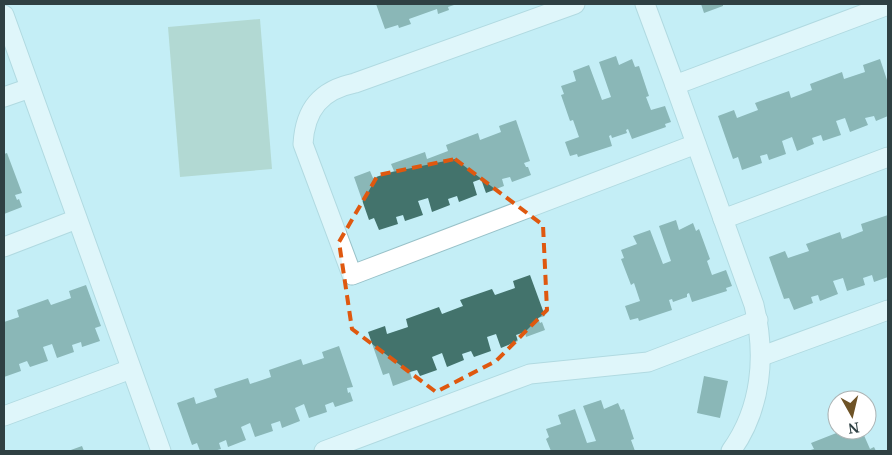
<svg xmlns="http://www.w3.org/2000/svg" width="892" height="455" viewBox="0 0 892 455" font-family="'Noto Serif',serif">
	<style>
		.green { fill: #9cbfa9 }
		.building { fill: #43736c }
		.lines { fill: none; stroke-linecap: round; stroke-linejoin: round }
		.service-casing { stroke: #98c1c8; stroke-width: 21 }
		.service { stroke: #fff; stroke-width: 19 }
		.marked { fill: none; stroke: #df580f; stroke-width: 4; stroke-dasharray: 10 6; stroke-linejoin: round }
	</style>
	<rect width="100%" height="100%" fill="#c4eef6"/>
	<polygon class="green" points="260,19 272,169 180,177 168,27"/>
	<g class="building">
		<polygon points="376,4 457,4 448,7 449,10 438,14 437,9 409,19 411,24 399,28 398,25 385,29"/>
		<polygon points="701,4 723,4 723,6 704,13"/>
		<polygon points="616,56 619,65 632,59 635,67 639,66 649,96 646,97 651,110 665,106 671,122 665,124 666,127 632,139 628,129 626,130 627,133 612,138 611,135 609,136 612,146 578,157 577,154 570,156 565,142 579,137 573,120 570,121 561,95 564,94 561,86 576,81 573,71 589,65 602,100 611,97 599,62"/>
		<polygon points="880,59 888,83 888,116 876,121 874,116 865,118 868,125 850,132 845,118 836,121 841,135 823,141 821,135 812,138 814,144 797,151 792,137 782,141 786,154 769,160 767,154 760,156 762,163 742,170 738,157 733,159 718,116 734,110 737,118 758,110 755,103 789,91 791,98 812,90 810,84 842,72 844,79 865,72 863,65"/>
		<polygon points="516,120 530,161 524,163 526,167 528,167 531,175 512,182 510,177 502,179 504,186 486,193 481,179 473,182 477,195 459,202 457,196 448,199 450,205 432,212 428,198 418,201 423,215 405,221 403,215 396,217 398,224 379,230 374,218 369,220 354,177 370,171 373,178 394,171 391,164 425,152 427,159 448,151 446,145 478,133 480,140 501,132 499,126"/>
		<polygon points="7,153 22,193 15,195 17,200 19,199 22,207 4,214 4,154"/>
		<polygon points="888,215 888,277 874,282 872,275 863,278 865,285 847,291 843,278 833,281 838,294 820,301 818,295 811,297 813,303 794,310 789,298 784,299 769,257 785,251 788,258 809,251 806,244 840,232 842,239 863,231 861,224"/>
		<polygon points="676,220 679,230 693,223 696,231 699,229 710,259 707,261 712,275 726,270 732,286 726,288 727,291 692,302 689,293 687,294 687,297 673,302 672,299 669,300 672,310 639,321 638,318 630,320 625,306 640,301 634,283 631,285 621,259 624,258 621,250 637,244 633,236 650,230 663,264 671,261 659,226"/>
		<polygon points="530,275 545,316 538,318 540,323 542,322 545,330 526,337 525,332 516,335 518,341 501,348 496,334 487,337 491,351 474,357 471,351 462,354 464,360 447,367 442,353 432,357 437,370 420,376 417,370 410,372 412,379 393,386 389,373 383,375 368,332 385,326 387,334 408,327 406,319 439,307 442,314 463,306 460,300 492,289 495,295 515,288 513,281"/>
		<polygon points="86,285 101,326 95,328 100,341 82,347 81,342 72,345 74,352 57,358 52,344 43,347 48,361 30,367 27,361 19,364 21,371 4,377 4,322 19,317 17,310 48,299 51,305 71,298 69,291"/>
		<polygon points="339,346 353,387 347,388 348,393 350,392 353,401 335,407 333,402 325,405 327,412 309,418 304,404 295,408 300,421 282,428 280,421 271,424 273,431 255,437 250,423 241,427 246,440 228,447 226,440 219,443 221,449 214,451 200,451 197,443 192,445 177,403 194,397 196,404 217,397 214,389 248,378 250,384 271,377 269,370 301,359 303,365 324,358 322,352"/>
		<polygon points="704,376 728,381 720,418 697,413"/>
		<polygon points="601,400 604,409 618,403 621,410 624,409 634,439 631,440 635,451 551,451 546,439 549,437 546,429 561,424 558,415 575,409 587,443 596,441 583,406"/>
		<polygon points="844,430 846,430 849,438 863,433 870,449 874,447 876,451 807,451 814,449 811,443"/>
		<polygon points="82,446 84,451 68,451"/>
	</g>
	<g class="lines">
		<g class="service-casing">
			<g id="service">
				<path d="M575 4 355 83C321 90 305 109 303 144L352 275 696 144"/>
				<polyline points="645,4 675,85"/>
				<polyline points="4,15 161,451"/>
				<polyline points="4,97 30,88"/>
				<polyline points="723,219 888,157"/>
				<polyline points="4,247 77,219"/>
				<polyline points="762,356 888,310"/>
				<polyline points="4,416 131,369"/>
				<polyline points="324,451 530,374 648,362 758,320"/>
				<path d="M731 451C762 408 766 355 754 305L675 85 888 5"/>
			</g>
		</g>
		<use href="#service" class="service"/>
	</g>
	<path d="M0 0H892V455H0ZM455 159 543 225 547 310 496 361 436 392 352 329 339 242 378 175Z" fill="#c4eef6" fill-opacity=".55" fill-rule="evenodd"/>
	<path class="marked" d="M455 159 543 225 547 310 496 361 436 392 352 329 339 242 378 175Z"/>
	<rect width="892" height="455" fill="none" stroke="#2f4043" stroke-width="10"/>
	<g transform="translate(852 415) rotate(172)"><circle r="24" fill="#ffffff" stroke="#acb3b4"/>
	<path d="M0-4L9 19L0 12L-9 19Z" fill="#6e5326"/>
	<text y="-8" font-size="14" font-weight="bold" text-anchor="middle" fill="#2f4043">N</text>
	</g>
</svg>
